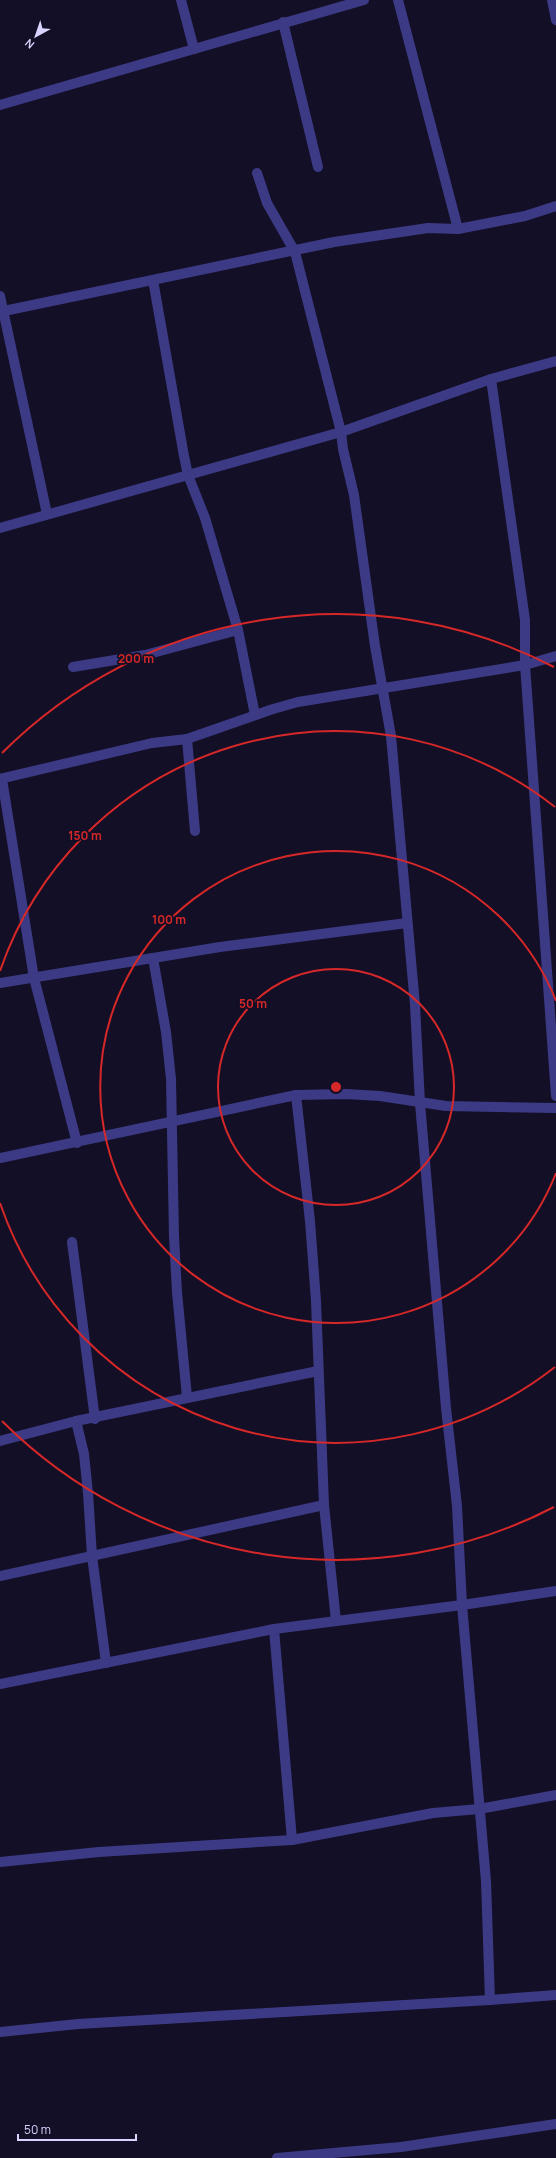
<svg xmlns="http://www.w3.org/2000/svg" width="556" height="2158" viewBox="0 0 556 2158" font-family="Manrope,sans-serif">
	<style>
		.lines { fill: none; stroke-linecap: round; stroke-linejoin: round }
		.minor { stroke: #3d3a85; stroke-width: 10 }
		.ring { fill: none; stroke: #d62828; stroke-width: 2 }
		.centre { fill: #d62828; stroke: #130f26; stroke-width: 2 }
		.ring-label { font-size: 12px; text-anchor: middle; font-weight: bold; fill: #d62828; stroke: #130f26; stroke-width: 3.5; stroke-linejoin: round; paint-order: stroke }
	</style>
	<rect width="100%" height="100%" fill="#130f26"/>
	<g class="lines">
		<g class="minor">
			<polyline points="181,0 194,49"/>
			<polyline points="398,0 458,229"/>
			<polyline points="552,0 556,20"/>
			<polyline points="283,22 318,167"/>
			<polyline points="0,105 364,0"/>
			<polyline points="257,173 267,203 295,252 341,432 343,449 354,495 375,646 391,736 415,1005 420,1103 446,1408 457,1506 462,1605 486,1881 490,2000"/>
			<polyline points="153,280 184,456 188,475 205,518 238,630 255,715"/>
			<polyline points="0,296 47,514"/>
			<polyline points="4,311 334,242 428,228 458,229 525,216 556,206"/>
			<polyline points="491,379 525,620 525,665 556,1096"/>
			<polyline points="0,528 341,432 491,379 556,361"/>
			<polyline points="73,667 145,655 238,630"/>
			<polyline points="187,739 195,831"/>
			<polyline points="0,779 152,743 187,739 273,709 298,702 525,665 556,656"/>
			<polyline points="2,779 34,978 77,1143"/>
			<polyline points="153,958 166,1032 171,1079 174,1237 177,1292 187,1397"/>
			<polyline points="0,983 220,947 407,923"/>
			<polyline points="296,1095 310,1221 316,1301 324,1505 336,1621"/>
			<polyline points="0,1158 296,1095 346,1094 380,1096 446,1106 556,1108"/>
			<polyline points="72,1242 95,1419"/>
			<polyline points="76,1421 84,1454 88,1493 92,1556 106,1663"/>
			<polyline points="0,1441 76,1421 318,1371"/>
			<polyline points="0,1576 324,1505"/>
			<polyline points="274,1629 292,1840"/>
			<polyline points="0,1684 274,1629 462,1605 556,1591"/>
			<polyline points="0,1862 99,1852 292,1840 433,1813 479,1809 556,1795"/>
			<polyline points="0,2032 78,2024 490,2000 556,1995"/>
			<polyline points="277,2158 401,2147 556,2124"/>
		</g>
	</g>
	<g class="ring">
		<circle cx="336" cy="1087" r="118"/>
		<path d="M556 1173A236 236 0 1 1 556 1001"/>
		<path d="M555 1367A355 355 0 0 1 0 1203M0 971A355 355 0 0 1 555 807"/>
		<path d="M554 1507A473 473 0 0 1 2 1421M2 753A473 473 0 0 1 554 667"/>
	</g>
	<circle cx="336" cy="1087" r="6" class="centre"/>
	<g class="ring-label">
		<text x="136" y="663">200 m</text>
		<text x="85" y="840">150 m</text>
		<text x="169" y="924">100 m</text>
		<text x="253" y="1008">50 m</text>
	</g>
	<g transform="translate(36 36) rotate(220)" stroke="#130f26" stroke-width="3" paint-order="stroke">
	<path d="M0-3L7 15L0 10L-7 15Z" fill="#d9d4ff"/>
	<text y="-6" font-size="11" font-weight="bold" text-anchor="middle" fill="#d9d4ff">N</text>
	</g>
	<path d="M18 2134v6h118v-6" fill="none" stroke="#d9d4ff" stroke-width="2"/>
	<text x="24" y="2134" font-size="12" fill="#d9d4ff" stroke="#130f26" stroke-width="3" paint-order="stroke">50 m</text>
</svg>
